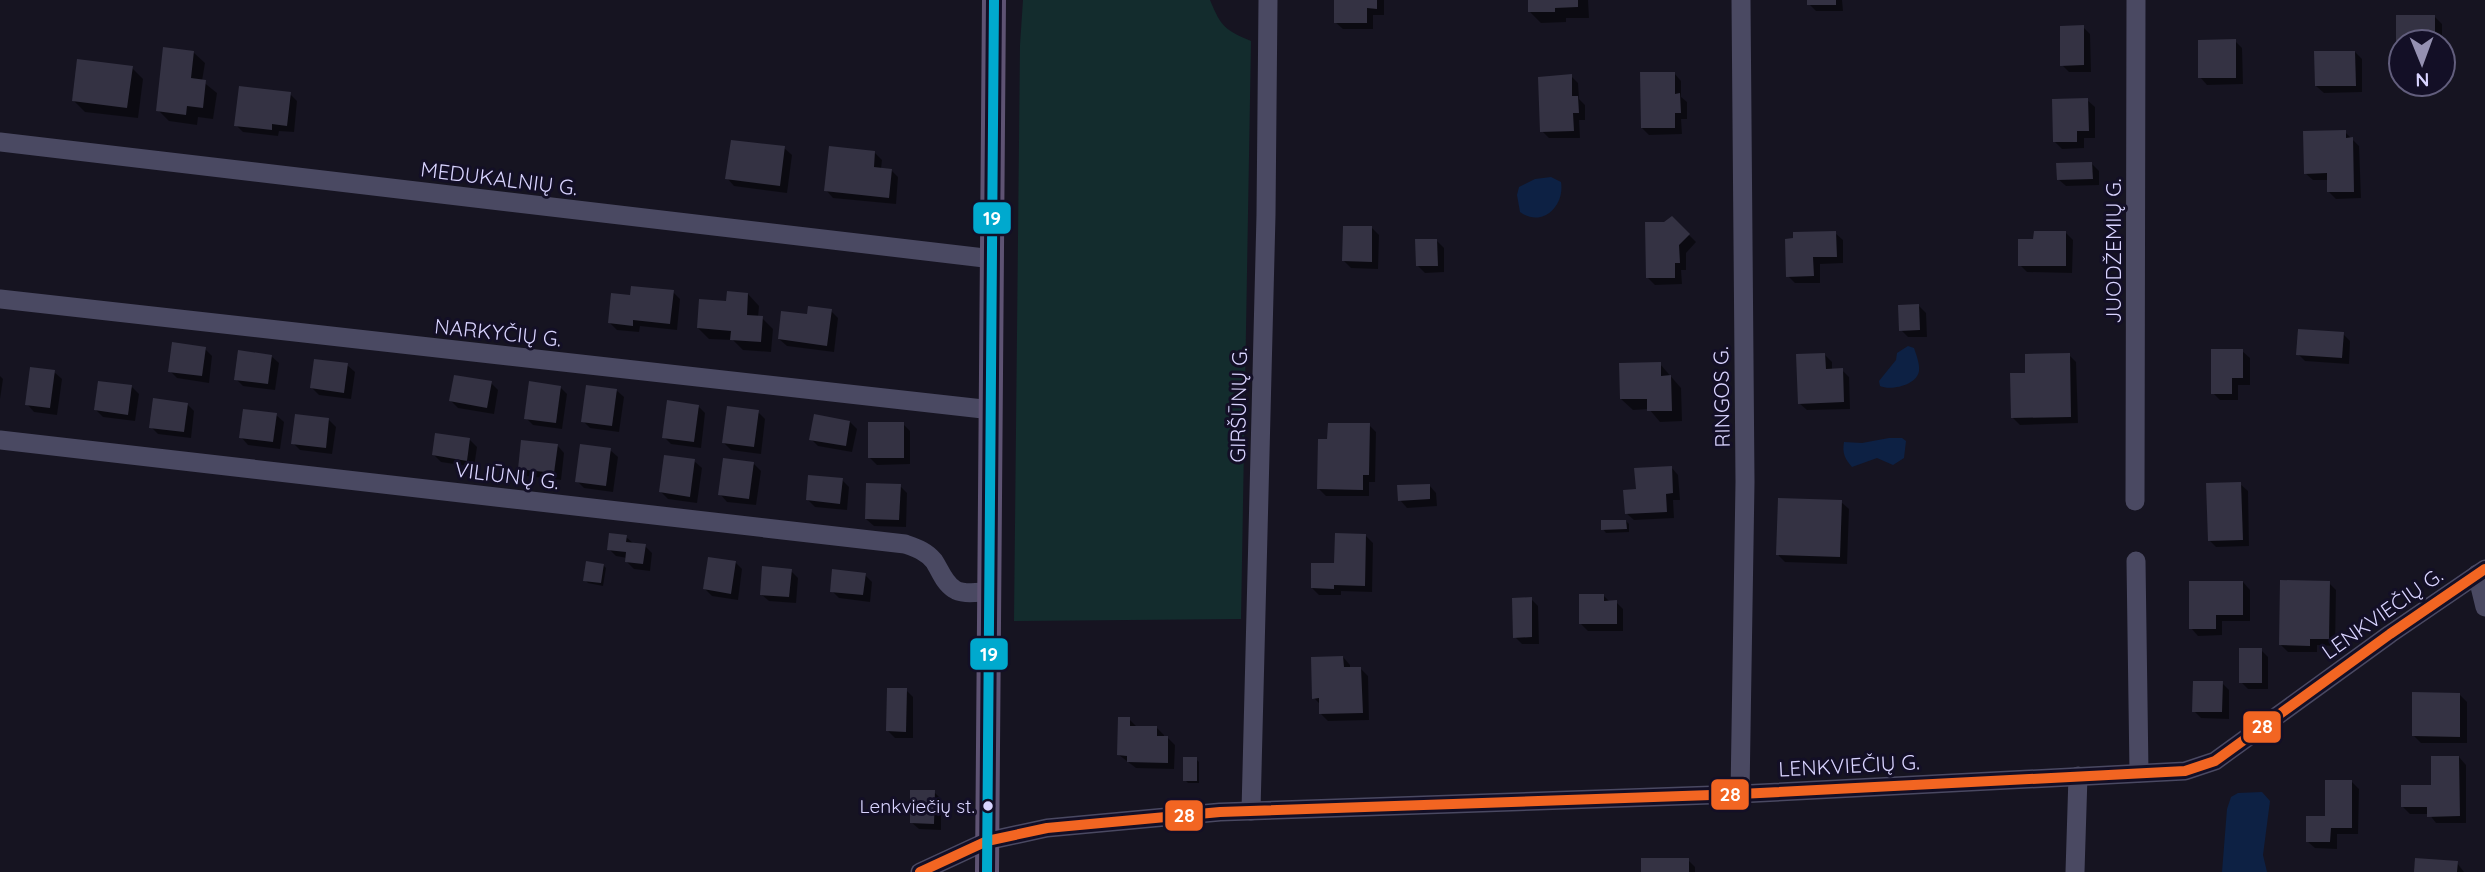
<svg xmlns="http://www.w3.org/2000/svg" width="2485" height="872" viewBox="0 0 2485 872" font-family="Quicksand,sans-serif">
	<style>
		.green { fill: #132c2d }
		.water { fill: #0d2144 }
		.shadow { fill: #0007 }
		.building { fill: #343243 }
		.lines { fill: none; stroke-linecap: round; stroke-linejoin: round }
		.minor { stroke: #4a4962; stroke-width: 19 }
		.major { stroke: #5e5373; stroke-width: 24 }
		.bus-1-casing { stroke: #130f26; stroke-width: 16 }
		.bus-2-casing { stroke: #130f26; stroke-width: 16 }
		.bus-1 { stroke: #f26522; stroke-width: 10 }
		.bus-2 { stroke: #00a9ce; stroke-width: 10 }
		.bus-dot { fill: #d9d4ff; stroke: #130f26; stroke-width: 2.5 }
		.labels { text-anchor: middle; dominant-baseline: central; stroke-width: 6; stroke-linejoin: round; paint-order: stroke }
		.bus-label { font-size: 19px; fill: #d9d4ff; stroke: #130f26; text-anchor: end }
		.street-label { font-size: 21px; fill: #d9d4ff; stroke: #130f26 }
		.line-badge { stroke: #130f26; stroke-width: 2.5 }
		.badge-label { font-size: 19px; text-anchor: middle; font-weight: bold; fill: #fff }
	</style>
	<rect width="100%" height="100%" fill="#161421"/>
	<path class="green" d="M1023 0H1210C1221 27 1225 30 1251 41L1241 619 1014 621 1020 45Z"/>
	<g class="water">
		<path d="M1551 177 1561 182C1565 207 1541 228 1520 212L1517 195 1519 187 1535 179Z"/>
		<path d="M1908 346 1914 348C1916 354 1920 364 1919 371 1917 385 1891 391 1880 386L1879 381 1896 360 1897 353Z"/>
		<path d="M1889 438H1902L1906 441 1904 458 1893 465 1877 458 1852 467C1845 459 1842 453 1844 442L1862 443Z"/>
		<polygon points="2262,792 2270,801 2263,855 2267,872 2222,872 2227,809 2231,797 2238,793"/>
	</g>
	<g class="shadow">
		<polygon points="1335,0 1384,0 1384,15 1373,15 1373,29 1343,29 1335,22"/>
		<polygon points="1530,0 1588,0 1589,18 1566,18 1566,22 1541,23 1530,12"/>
		<polygon points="1809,0 1842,0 1843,11 1816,11 1809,4"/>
		<polygon points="2398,17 2435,17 2442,24 2442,42 2401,42 2401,56 2398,53"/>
		<polygon points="2083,27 2090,34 2091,72 2069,72 2062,65"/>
		<polygon points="2235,41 2242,48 2243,84 2207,85 2200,77"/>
		<polygon points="193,52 205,63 202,81 217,93 213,119 198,117 197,125 169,121 158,110"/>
		<polygon points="2355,52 2362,59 2362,92 2324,93 2316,86"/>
		<polygon points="132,68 143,79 138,118 85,112 74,101"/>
		<polygon points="1674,73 1681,81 1681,97 1687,102 1687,119 1681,119 1682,134 1649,135 1642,128"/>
		<polygon points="1571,76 1578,83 1579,99 1585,105 1585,120 1579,120 1580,138 1549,138 1542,131"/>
		<polygon points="290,94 297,101 294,132 279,131 278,136 243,132 236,125"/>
		<polygon points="2087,100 2095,107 2095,138 2084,138 2084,148 2062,149 2054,141"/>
		<polygon points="2345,132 2359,146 2361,198 2336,199 2329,192 2328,180 2313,180 2305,173"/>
		<polygon points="784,148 792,155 787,193 734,186 727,178"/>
		<polygon points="875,153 882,160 881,169 891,170 898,177 896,204 833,198 826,190"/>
		<polygon points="2092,164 2099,171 2099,185 2066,186 2058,179"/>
		<polygon points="1672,218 1696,242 1686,253 1686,270 1681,270 1682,284 1655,285 1648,278 1664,223"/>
		<polygon points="1372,228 1379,235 1378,269 1351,268 1344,261"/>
		<polygon points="1835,233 1843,240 1843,263 1820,264 1820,283 1795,283 1788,276"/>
		<polygon points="2066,233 2073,240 2072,273 2027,272 2020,265 2035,241"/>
		<polygon points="1437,241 1444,248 1444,272 1425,273 1418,266"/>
		<polygon points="673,292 680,299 677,330 640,326 639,332 617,330 610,323 631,297"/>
		<polygon points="748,294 759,306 758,318 762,318 773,329 771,352 743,350 733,340 709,339 698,328 728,303"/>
		<polygon points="1919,306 1926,313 1927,337 1908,337 1901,330"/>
		<polygon points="831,311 838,318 834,352 787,346 779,339 808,316"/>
		<polygon points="2343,334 2350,341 2349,364 2305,361 2298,354"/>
		<polygon points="205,349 212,356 209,383 177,378 170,371"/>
		<polygon points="2242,351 2250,358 2250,385 2238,385 2238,400 2220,400 2213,393"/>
		<polygon points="1824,354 1832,362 1832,371 1842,370 1849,377 1850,409 1807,410 1799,403"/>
		<polygon points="2069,355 2076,362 2078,423 2020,425 2013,418 2027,375"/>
		<polygon points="271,356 279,363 275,390 243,386 236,379"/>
		<polygon points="1660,364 1681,388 1682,421 1660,422 1649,409 1633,410 1621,399"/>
		<polygon points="347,365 355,372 351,399 319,395 312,388"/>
		<polygon points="54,372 62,379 57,415 34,412 27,404"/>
		<polygon points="0,376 3,379 0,399"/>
		<polygon points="491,383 498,390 494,414 458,408 451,401"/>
		<polygon points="132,387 139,394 135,421 103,417 96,410"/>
		<polygon points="560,387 567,394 562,429 533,425 526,418"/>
		<polygon points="616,390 624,397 619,432 590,428 583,421"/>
		<polygon points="187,404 194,411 191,438 158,434 151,427"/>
		<polygon points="698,406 705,413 701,448 671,444 664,437"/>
		<polygon points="758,412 765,419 761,454 731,450 724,443"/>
		<polygon points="276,415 284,422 280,449 248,445 241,437"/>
		<polygon points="329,420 336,427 332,454 300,450 293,443"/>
		<polygon points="850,422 857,429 852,452 818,446 811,439"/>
		<polygon points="903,424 910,431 910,464 877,465 870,458"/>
		<polygon points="1369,425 1376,432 1375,482 1369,482 1369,496 1326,496 1319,489 1329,441"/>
		<polygon points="470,440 477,447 474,467 441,462 434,455"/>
		<polygon points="557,445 564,453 561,480 527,476 520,469"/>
		<polygon points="610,450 618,457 613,492 584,488 577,481"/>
		<polygon points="694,461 702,468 697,503 668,499 661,492"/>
		<polygon points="754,464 761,471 756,505 727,502 720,494"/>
		<polygon points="1671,467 1678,475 1680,500 1673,500 1674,518 1634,520 1626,513 1637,491"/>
		<polygon points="842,480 849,487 847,510 815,507 808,500"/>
		<polygon points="2240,484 2248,491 2249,546 2216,547 2209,540"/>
		<polygon points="1429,485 1436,493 1437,506 1407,508 1400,500"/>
		<polygon points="900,486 907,493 906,527 874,526 866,519"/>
		<polygon points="1841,502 1849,509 1847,564 1785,562 1778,555"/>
		<polygon points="1626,521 1629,524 1629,532 1606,533 1603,529"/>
		<polygon points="1366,536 1373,543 1372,592 1341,591 1341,595 1319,595 1312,588"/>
		<polygon points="626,537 634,544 645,546 652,553 650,571 634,569 627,562 627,558 616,556 609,549"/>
		<polygon points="735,562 742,569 738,600 712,596 705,589"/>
		<polygon points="603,565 606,568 603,586 588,583 585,580"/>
		<polygon points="791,571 798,578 796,603 769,601 761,594"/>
		<polygon points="865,575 872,582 870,602 839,598 832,591"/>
		<polygon points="2243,582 2250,590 2250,621 2222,621 2222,635 2198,636 2191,628"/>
		<polygon points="2329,583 2336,590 2335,646 2317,645 2317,652 2288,652 2281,645"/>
		<polygon points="1603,595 1610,602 1616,602 1623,609 1623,631 1588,631 1581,624"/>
		<polygon points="1531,599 1538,606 1539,644 1522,644 1515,637"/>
		<polygon points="2261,650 2268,657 2268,689 2248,689 2241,682"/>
		<polygon points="1343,657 1350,665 1350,669 1361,669 1368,676 1369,720 1328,721 1321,714 1321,705 1314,698"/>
		<polygon points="2222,683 2229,690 2229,719 2201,718 2194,711"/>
		<polygon points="906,690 913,697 913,738 895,738 888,731"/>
		<polygon points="2460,695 2467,702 2467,743 2421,743 2413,735"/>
		<polygon points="1129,719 1136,726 1157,728 1164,735 1164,738 1168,738 1175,745 1174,769 1136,768 1119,755"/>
		<polygon points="2459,757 2466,765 2466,823 2436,823 2429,814 2410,814 2403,807 2433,787"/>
		<polygon points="1196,759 1199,762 1199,783 1188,783 1185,780"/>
		<polygon points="2352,782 2359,789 2358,834 2337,834 2337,849 2315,848 2307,841"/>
		<polygon points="934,792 941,799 941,830 919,829 911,822"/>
		<polygon points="1688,860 1695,867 1695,872 1642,872"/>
		<polygon points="2457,863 2464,872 2415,872"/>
	</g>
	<g class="building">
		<polygon points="1334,0 1377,0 1377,9 1367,8 1367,23 1334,23"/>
		<polygon points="1528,0 1578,0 1578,7 1555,8 1555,12 1528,12"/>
		<rect x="1807" y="0" width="29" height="5"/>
		<polygon points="2396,15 2435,15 2435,42 2401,42 2401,53 2396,53"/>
		<polygon points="2084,25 2084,65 2060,66 2060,26"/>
		<polygon points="2236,39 2236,78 2198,78 2198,40"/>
		<polygon points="163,47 194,51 191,78 206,80 203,108 187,106 186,115 156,111"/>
		<polygon points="2314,51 2355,51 2356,86 2315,86"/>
		<polygon points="77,59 133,66 127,108 72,101"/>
		<polygon points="1640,72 1675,72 1675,94 1680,93 1681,113 1675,113 1675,128 1641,128"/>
		<polygon points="1572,74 1572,96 1578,96 1579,113 1573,113 1574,131 1540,132 1538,77"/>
		<polygon points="239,86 291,92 287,126 272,124 272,130 234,126"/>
		<polygon points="2088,98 2089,131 2077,131 2077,142 2053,142 2052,99"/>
		<polygon points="2346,130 2346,138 2353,137 2354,192 2327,192 2327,173 2304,174 2303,131"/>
		<polygon points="731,140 785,146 780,186 725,179"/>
		<polygon points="829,146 875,151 874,167 892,169 889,198 824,191"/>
		<polygon points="2092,162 2093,179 2057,180 2056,163"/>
		<polygon points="1672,216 1690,234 1679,245 1680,263 1675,263 1675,278 1646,278 1645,222 1664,222"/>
		<polygon points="1343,226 1372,226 1372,262 1342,261"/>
		<polygon points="1836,231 1837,257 1813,257 1814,276 1786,277 1785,239 1793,238 1793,232"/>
		<polygon points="2034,231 2066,231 2066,266 2018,266 2018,239 2033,239"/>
		<polygon points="1415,239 1437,239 1438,266 1416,266"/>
		<polygon points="631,286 674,290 670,324 633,320 633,326 608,323 611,293 630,295"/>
		<polygon points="727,291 748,293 747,315 763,316 761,342 730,340 731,331 697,328 699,299 726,301"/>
		<polygon points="1919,304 1920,330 1899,331 1898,305"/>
		<polygon points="808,306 832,309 827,346 778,339 781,311 807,314"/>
		<polygon points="2298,329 2344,332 2342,358 2296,355"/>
		<polygon points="172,342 206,347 202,376 168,372"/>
		<polygon points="2211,349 2243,349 2243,378 2232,378 2232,394 2211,394"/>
		<polygon points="238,350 272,355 268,384 234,380"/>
		<polygon points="1825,353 1826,369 1843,368 1844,402 1798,404 1796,354"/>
		<polygon points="2070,353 2071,417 2011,418 2010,373 2025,373 2025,354"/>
		<polygon points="314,359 348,363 344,393 310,388"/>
		<polygon points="1661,362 1661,376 1671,375 1672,411 1647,411 1647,399 1620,399 1619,363"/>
		<polygon points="30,367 55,370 50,408 25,405"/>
		<polygon points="454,375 492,381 487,408 449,401"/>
		<polygon points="98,381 132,385 128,415 94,410"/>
		<polygon points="529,381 561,386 556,423 524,419"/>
		<polygon points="586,385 617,389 612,426 581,422"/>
		<polygon points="153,398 188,403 184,432 149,428"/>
		<polygon points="667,400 699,405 694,442 662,438"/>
		<polygon points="727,406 759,410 754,447 722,443"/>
		<polygon points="243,409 277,413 273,442 239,438"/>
		<polygon points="295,414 329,418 326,448 291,444"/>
		<polygon points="814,414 850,421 846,446 809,440"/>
		<rect x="868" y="422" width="36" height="36"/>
		<polygon points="1328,423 1370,423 1369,475 1363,475 1363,490 1317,489 1318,439 1327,439"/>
		<polygon points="435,433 470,438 467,461 432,455"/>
		<polygon points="521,440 558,444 554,473 518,469"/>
		<polygon points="580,444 611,448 606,486 575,482"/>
		<polygon points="664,455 695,459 690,497 659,492"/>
		<polygon points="723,458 754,462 749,499 718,495"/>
		<polygon points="1672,466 1673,493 1666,494 1667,512 1625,514 1623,490 1636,489 1634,468"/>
		<polygon points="808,475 843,478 840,504 806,500"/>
		<polygon points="2241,482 2243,540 2208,541 2206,483"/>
		<polygon points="866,483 901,484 899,520 865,519"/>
		<polygon points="1430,484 1430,499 1398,501 1397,485"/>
		<polygon points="1778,498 1842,500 1840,557 1776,555"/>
		<polygon points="1601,520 1626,520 1627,529 1601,530"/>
		<polygon points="609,533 627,535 626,542 646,544 643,564 625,562 626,552 607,550"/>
		<polygon points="1335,533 1366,534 1365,586 1334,585 1334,589 1311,588 1311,563 1334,563"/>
		<polygon points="708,557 736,561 731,594 703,589"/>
		<polygon points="586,561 604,564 601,583 583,581"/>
		<polygon points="762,566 792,569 789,597 760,595"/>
		<polygon points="832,569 866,573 863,595 830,592"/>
		<polygon points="2280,580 2330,581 2329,639 2310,639 2310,646 2279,645"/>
		<polygon points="2189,581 2243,581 2243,615 2216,615 2216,629 2189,629"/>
		<polygon points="1579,594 1604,594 1604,601 1617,600 1617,624 1579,624"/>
		<polygon points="1532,597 1532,637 1513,638 1512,598"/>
		<rect x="2239" y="648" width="23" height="35"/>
		<polygon points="1343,656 1344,667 1361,667 1363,713 1319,714 1319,698 1312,699 1311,657"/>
		<polygon points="2193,681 2223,681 2222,712 2192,712"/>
		<polygon points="887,688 907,688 906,732 886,731"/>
		<polygon points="2412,692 2460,693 2460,737 2412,736"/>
		<polygon points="1118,717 1130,717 1130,726 1157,726 1157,736 1168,736 1168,763 1127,762 1127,756 1117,755"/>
		<polygon points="2431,756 2459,756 2460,816 2427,817 2427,807 2401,807 2401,785 2431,785"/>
		<rect x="1183" y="757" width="14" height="24"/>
		<polygon points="2325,780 2352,780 2352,828 2331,828 2330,842 2306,842 2306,816 2325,816"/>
		<polygon points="910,790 935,790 934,824 910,823"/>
		<rect x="1641" y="858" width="48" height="14"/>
		<polygon points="2415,858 2458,861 2457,872 2414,872"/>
	</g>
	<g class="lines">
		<g class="minor">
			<polyline points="0,142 993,259"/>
			<polyline points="0,299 992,410"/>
			<path d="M0 440 905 544C916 548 926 551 934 561 940 570 944 583 954 589 962 595 978 592 988 592"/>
			<polyline points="2135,501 2136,0"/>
			<polyline points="2136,561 2139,773"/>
			<polyline points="2477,574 2485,607"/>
			<polyline points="1740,794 1745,482 1741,0"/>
			<polyline points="1251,811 1266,215 1268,0"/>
			<polyline points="920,872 987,841 1047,828 1220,812 1740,794 2185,771 2215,761 2390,634 2485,569"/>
			<polyline points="2075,872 2078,776"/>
		</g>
		<polyline class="major" points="987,872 994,0"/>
		<g class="bus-1-casing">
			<polyline id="bus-1" points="920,872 987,841 1047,828 1220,812 1740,794 2185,771 2215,761 2390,634 2485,569"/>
		</g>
		<g class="bus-2-casing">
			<polyline id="bus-2" points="987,872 994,0"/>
		</g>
		<use href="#bus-1" class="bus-1"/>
		<use href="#bus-2" class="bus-2"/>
	</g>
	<circle class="bus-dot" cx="988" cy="806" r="6"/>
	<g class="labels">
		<g class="bus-label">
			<text x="975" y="806">Lenkviečių st.</text>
		</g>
		<g class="street-label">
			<text transform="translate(499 178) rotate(7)">MEDUKALNIŲ G.</text>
			<text transform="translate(2113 251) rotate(-90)">JUODŽEMIŲ G.</text>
			<text transform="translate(498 332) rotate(6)">NARKYČIŲ G.</text>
			<text transform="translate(1721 397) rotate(-91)">RINGOS G.</text>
			<text transform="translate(1238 405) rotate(-89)">GIRŠŪNŲ G.</text>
			<text transform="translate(507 475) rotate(7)">VILIŪNŲ G.</text>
			<text transform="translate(2382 613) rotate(-35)">LENKVIEČIŲ G.</text>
			<text transform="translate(1849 765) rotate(-3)">LENKVIEČIŲ G.</text>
		</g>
	</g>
	<g class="line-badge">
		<rect x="972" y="201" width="40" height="34" rx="7" fill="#00a9ce"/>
		<rect x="969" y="637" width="40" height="34" rx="7" fill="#00a9ce"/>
		<rect x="2242" y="710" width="40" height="34" rx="7" fill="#f26522"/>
		<rect x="1710" y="778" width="40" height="33" rx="7" fill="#f26522"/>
		<rect x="1164" y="799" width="40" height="33" rx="7" fill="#f26522"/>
	</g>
	<g class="badge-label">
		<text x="992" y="225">19</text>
		<text x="989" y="661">19</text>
		<text x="2262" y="733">28</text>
		<text x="1730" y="801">28</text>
		<text x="1184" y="822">28</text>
	</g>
	<g transform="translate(2422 63) rotate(179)"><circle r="33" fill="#130f26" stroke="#625e7d" stroke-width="2"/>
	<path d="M0-5L12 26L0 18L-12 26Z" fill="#9591b1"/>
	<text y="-10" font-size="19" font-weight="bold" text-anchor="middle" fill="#d9d4ff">N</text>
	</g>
</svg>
